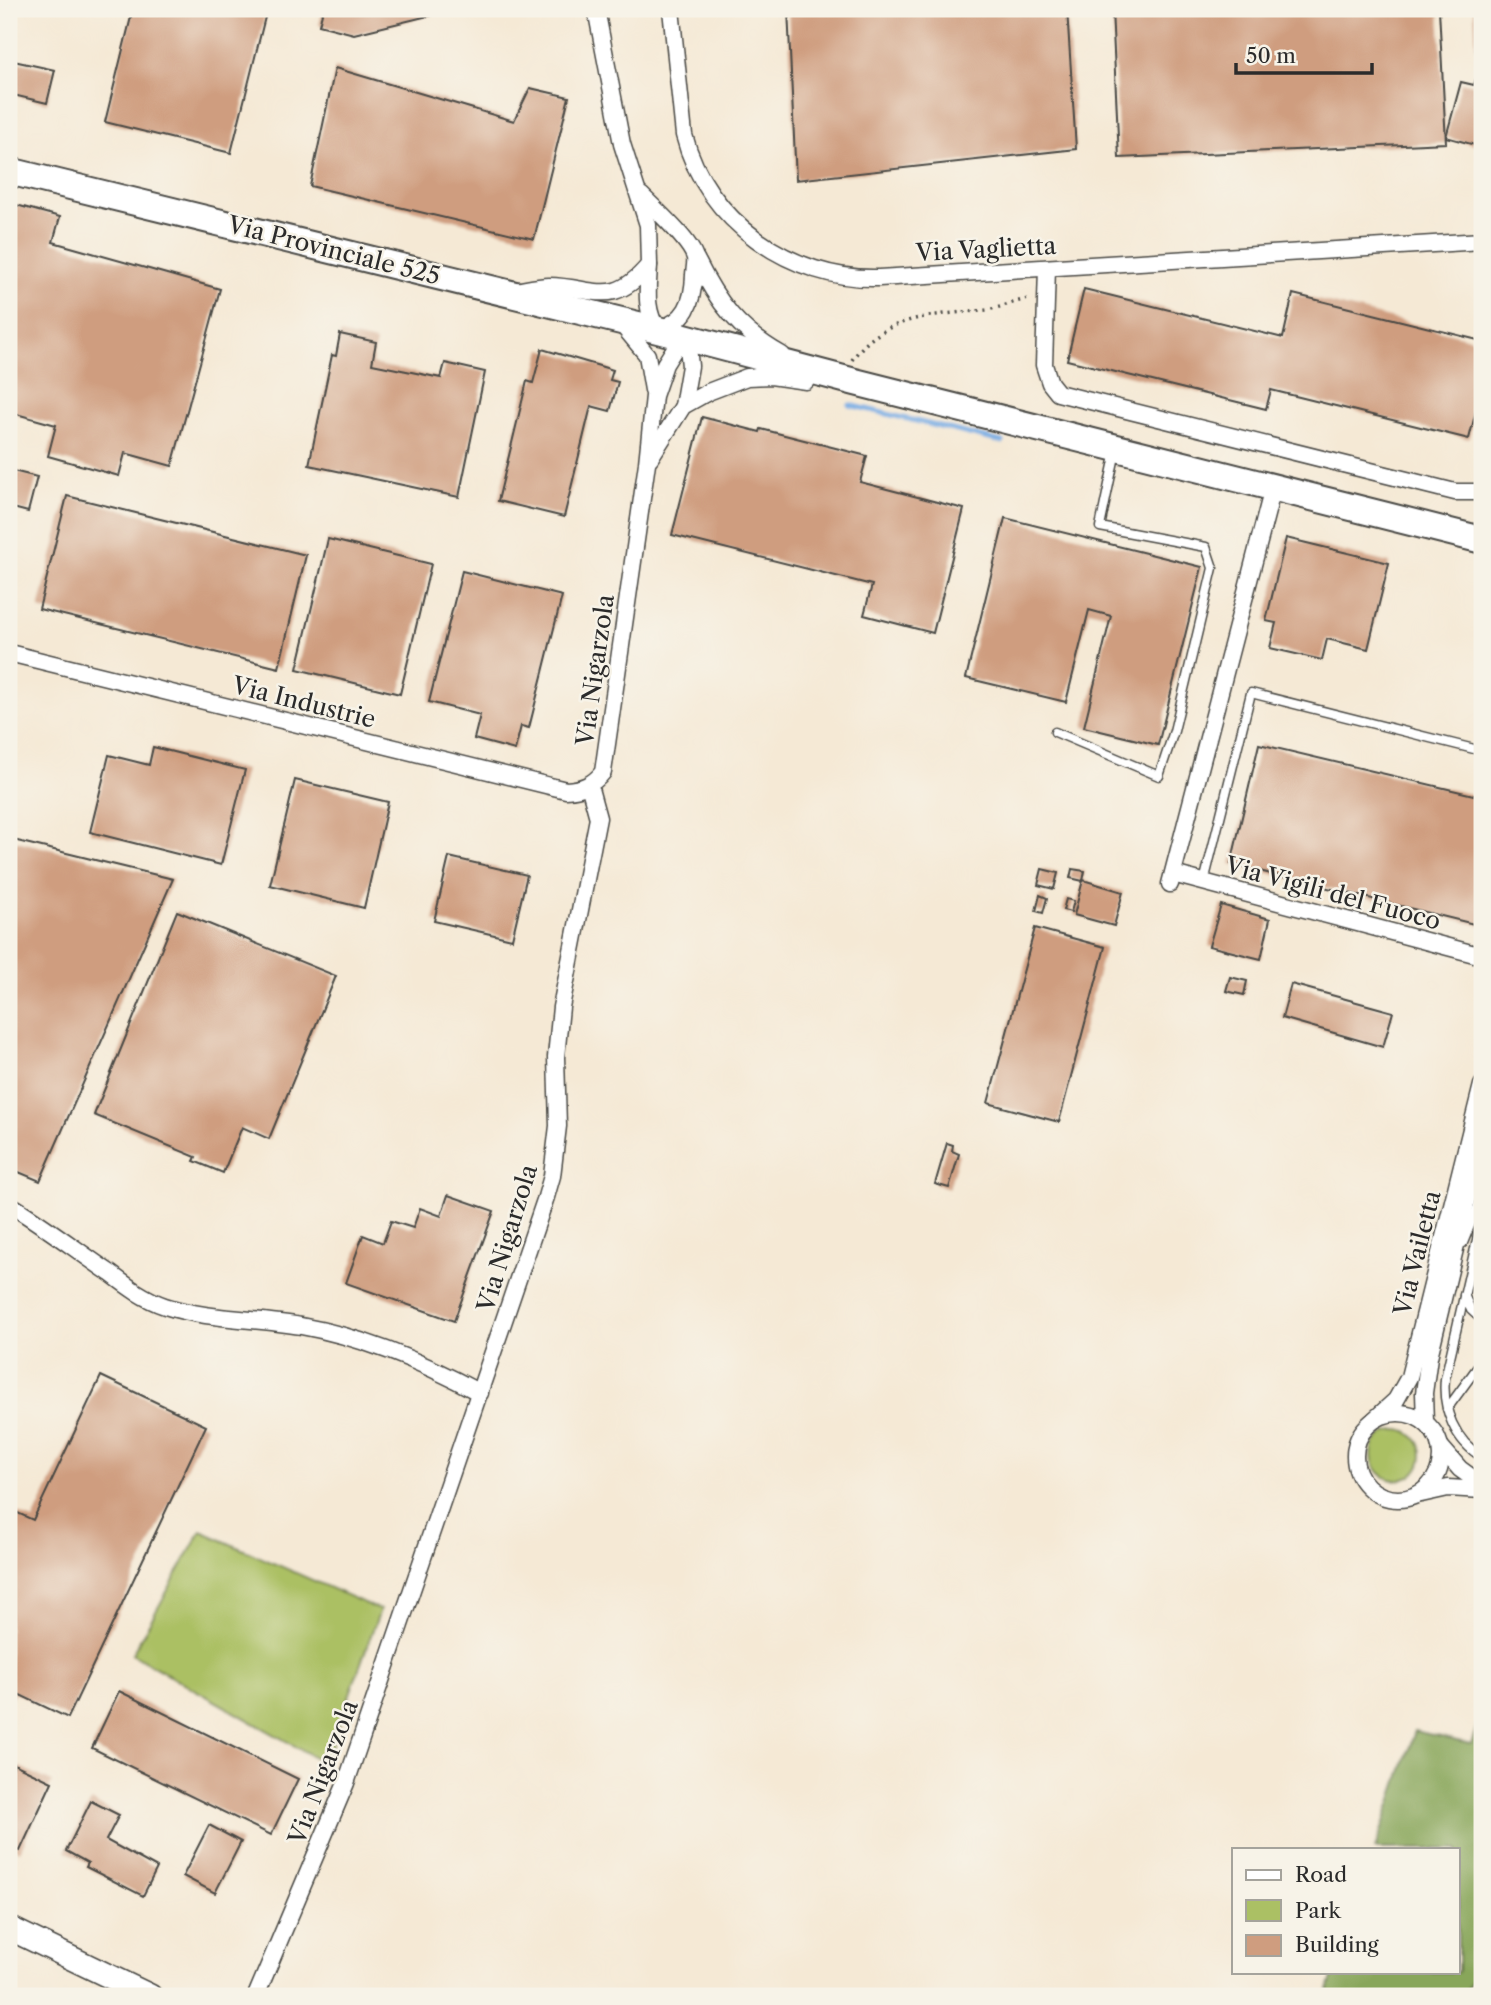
<svg xmlns="http://www.w3.org/2000/svg" width="1491" height="2005" viewBox="0 0 1491 2005" font-family="'Libre Caslon Text',serif">
	<style>
		.green { fill: #abc064; stroke: #6b7648; stroke-width: 2 }
		.forest { fill: #88a65a; stroke: #5a6842; stroke-width: 2 }
		.lines { fill: none; stroke-linecap: round; stroke-linejoin: round }
		.stream { stroke: #76abe4; stroke-width: 5 }
		.building { fill: #cf9d7f }
		.lane-casing { stroke: #494844; stroke-width: 11 }
		.street-casing { stroke: #494844; stroke-width: 19 }
		.secondary-casing { stroke: #494844; stroke-width: 26 }
		.primary-casing { stroke: #494844; stroke-width: 30 }
		.path { stroke: #494844; stroke-width: 3.5; stroke-dasharray: 2 5; stroke-linecap: butt }
		.lane { stroke: #fff; stroke-width: 8 }
		.street { stroke: #fff; stroke-width: 16 }
		.secondary { stroke: #fff; stroke-width: 23 }
		.primary { stroke: #fff; stroke-width: 26 }
		.labels { text-anchor: middle; dominant-baseline: central; stroke-width: 5; stroke-linejoin: round; paint-order: stroke }
		.street-label { font-size: 24px; fill: #2b2b2b; stroke: #f7f3e8 }
	</style>
	<rect width="100%" height="100%" fill="#f7f3e8"/>
	<filter id="ink" filterUnits="userSpaceOnUse"><feTurbulence type="fractalNoise" baseFrequency=".0143" numOctaves="2"/><feDisplacementMap in="SourceGraphic" scale="14" xChannelSelector="R" yChannelSelector="G"/><feConvolveMatrix kernelMatrix="1 2 1 2 8 2 1 2 1" color-interpolation-filters="sRGB"/></filter>
	<filter id="wash" filterUnits="userSpaceOnUse"><feTurbulence type="fractalNoise" baseFrequency=".00686" numOctaves="4" result="noise"/><feDisplacementMap in="SourceGraphic" scale="28" xChannelSelector="R" yChannelSelector="G"/><feGaussianBlur stdDeviation="1.57" result="paint"/><feColorMatrix in="noise" values="0 0 0 0 0 0 0 0 0 0 0 0 0 0 0 0 0 1.4 0 .05"/><feComposite in="paint" operator="in"/></filter>
	<g filter="url(#wash)">
		<rect width="100%" height="100%" fill="#f5e9d5"/>
		<g class="green">
			<circle cx="1397" cy="1455" r="25"/>
			<polygon points="201,1531 380,1610 325,1763 132,1654"/>
		</g>
		<polygon class="forest" points="1482,1712 1482,1973 1472,1981 1462,1996 1326,1996 1334,1972 1458,1972 1458,1849 1375,1849 1415,1731 1471,1744"/>
		<g class="lines">
			<polyline class="stream" points="850,405 1002,442"/>
		</g>
		<g id="blocks">
			<g class="building">
				<polygon points="133,9 267,9 231,153 105,122"/>
				<polygon points="323,9 453,9 453,10 354,34 319,25"/>
				<polygon points="788,9 1067,9 1076,149 796,180"/>
				<polygon points="1112,9 1439,9 1446,143 1119,158"/>
				<polygon points="1474,9 1482,9 1482,147 1446,137 1461,82 1474,85 1477,75"/>
				<polygon points="9,60 55,70 47,103 9,94"/>
				<polygon points="335,68 514,121 530,88 569,97 534,239 310,186"/>
				<polygon points="9,203 60,217 53,242 220,289 172,466 125,453 119,476 48,456 56,425 9,412"/>
				<polygon points="1084,289 1283,338 1293,294 1482,341 1482,387 1469,439 1271,390 1266,409 1067,360"/>
				<polygon points="340,334 376,342 372,364 441,378 445,363 485,372 459,497 309,465 332,355 336,356"/>
				<polygon points="542,349 613,370 610,380 618,382 610,411 591,406 564,517 498,501 527,381 533,383"/>
				<polygon points="702,417 760,432 761,429 867,456 860,482 964,509 933,633 864,615 872,585 672,535"/>
				<polygon points="9,470 37,477 28,512 9,507"/>
				<polygon points="67,496 306,555 279,668 39,609"/>
				<polygon points="1005,518 1202,567 1158,745 1084,727 1111,616 1089,610 1066,702 966,678"/>
				<polygon points="1286,538 1389,563 1368,649 1327,639 1322,660 1270,648 1276,623 1266,621"/>
				<polygon points="328,539 431,564 400,694 297,669"/>
				<polygon points="462,571 562,596 529,728 521,726 515,750 474,739 480,715 429,702"/>
				<polygon points="1259,744 1482,797 1482,926 1231,864"/>
				<polygon points="153,747 245,770 221,865 90,832 109,755 149,765"/>
				<polygon points="295,780 388,802 364,908 270,885"/>
				<polygon points="9,839 173,879 40,1181 9,1168"/>
				<polygon points="449,857 527,875 512,939 434,921"/>
				<polygon points="1042,869 1058,873 1054,889 1038,885"/>
				<polygon points="1072,869 1085,871 1083,881 1070,878"/>
				<polygon points="1083,880 1123,892 1114,926 1074,915"/>
				<polygon points="1040,895 1047,898 1043,913 1036,911"/>
				<polygon points="1066,899 1074,901 1071,912 1063,910"/>
				<polygon points="1221,905 1270,919 1261,959 1209,946"/>
				<polygon points="177,911 336,976 269,1139 242,1127 223,1173 194,1161 196,1157 94,1115"/>
				<polygon points="1035,928 1105,947 1059,1122 988,1103"/>
				<polygon points="1230,977 1247,981 1244,995 1226,991"/>
				<polygon points="1291,984 1393,1012 1383,1047 1282,1018"/>
				<polygon points="947,1143 953,1145 952,1151 959,1154 949,1188 935,1184"/>
				<polygon points="448,1195 494,1211 454,1321 346,1283 363,1235 383,1243 391,1221 413,1228 420,1208 441,1216"/>
				<polygon points="101,1376 206,1426 68,1718 14,1692 9,1702 9,1509 33,1520"/>
				<polygon points="119,1691 298,1779 271,1835 92,1748"/>
				<polygon points="14,1764 52,1782 20,1851 9,1846 9,1776"/>
				<polygon points="91,1801 119,1815 106,1840 157,1868 143,1896 86,1867 88,1863 66,1851"/>
				<polygon points="209,1825 241,1842 215,1893 183,1876"/>
			</g>
		</g>
	</g>
	<g filter="url(#ink)">
		<use href="#blocks" fill-opacity="0" stroke="#494844" stroke-width="2"/>
		<g class="lines">
			<g class="lane-casing">
				<g id="lane">
					<polyline points="1055,732 1159,776 1174,731 1213,568 1206,547 1100,527 1116,451"/>
					<polyline points="1204,882 1251,693 1482,751"/>
					<path d="M1482 1218 1445 1379C1442 1409 1455 1441 1482 1457"/>
					<polyline points="1463,1243 1482,1196"/>
					<polyline points="1464,1295 1471,1310 1482,1320"/>
					<polyline points="1447,1409 1482,1361"/>
				</g>
			</g>
			<g class="street-casing">
				<g id="street">
					<path d="M671 9 684 135C706 221 792 281 879 278L1482 241"/>
					<path d="M641 195C654 208 691 241 695 258 696 263 694 271 694 275 693 303 686 321 658 330 644 310 648 288 649 265"/>
					<path d="M696 259C717 302 739 331 782 355"/>
					<polyline points="1047,268 1044,365 1050,383 1058,393 1455,492 1482,492"/>
					<path d="M516 291C527 289 538 286 549 286 596 287 612 309 649 265L648 225 622 144 596 9"/>
					<polyline points="619,321 647,355 653,390"/>
					<polyline points="650,458 683,406 708,392 747,377 771,376 806,381"/>
					<path d="M9 653 566 790C582 789 593 785 603 772L647 463 654 396 665 364 675 348 687 337 690 366 683 406"/>
					<polyline points="1173,874 1482,956"/>
					<polyline points="1170,884 1273,488"/>
					<path d="M9 1204C44 1225 76 1250 110 1273 127 1286 144 1299 165 1306 208 1320 257 1318 301 1326 363 1337 425 1363 480 1393"/>
					<circle cx="1398" cy="1456" r="43"/>
					<polyline points="1374,1420 1396,1400 1409,1377 1482,1085"/>
					<polyline points="1425,1422 1424,1393 1429,1357 1482,1137"/>
					<polyline points="1440,1446 1460,1469 1482,1485"/>
					<polyline points="1421,1494 1448,1488 1482,1490"/>
					<polyline points="256,1996 346,1783 546,1197 552,1176 558,1126 556,1057 561,1007 598,818 589,785"/>
				</g>
			</g>
			<g class="secondary-casing">
				<polyline id="secondary" points="9,1928 150,1996"/>
			</g>
			<g class="primary-casing">
				<polyline id="primary" points="9,171 658,330 855,382 1482,540"/>
			</g>
			<path class="path" d="M852 360C883 314 938 315 986 310 1001 308 1014 301 1029 299"/>
			<use href="#lane" class="lane"/>
			<use href="#street" class="street"/>
			<use href="#secondary" class="secondary"/>
			<use href="#primary" class="primary"/>
		</g>
	</g>
	<g class="labels">
		<g class="street-label">
			<text transform="translate(986 249) rotate(-3)">Via Vaglietta</text>
			<text transform="translate(334 250) rotate(14)">Via Provinciale 525</text>
			<text transform="translate(595 670) rotate(-82)">Via Nigarzola</text>
			<text transform="translate(304 702) rotate(14)">Via Industrie</text>
			<text transform="translate(1333 893) rotate(15)">Via Vigili del Fuoco</text>
			<text transform="translate(507 1238) rotate(-73)">Via Nigarzola</text>
			<text transform="translate(1417 1253) rotate(-76)">Via Vailetta</text>
			<text transform="translate(323 1772) rotate(-69)">Via Nigarzola</text>
		</g>
	</g>
	<rect width="1491" height="2005" fill="none" stroke="#f7f3e8" stroke-width="35"/>
	<rect x="1232" y="1848" width="228" height="126" fill="#f7f3e8" stroke="#a5a39c" stroke-width="2"/>
	<rect x="1246" y="1870" width="35" height="10" fill="#ffffff" stroke="#a5a39c" stroke-width="2"/>
	<text x="1295" y="1882" font-size="21" fill="#2b2b2b">Road</text>
	<rect x="1246" y="1900" width="35" height="21" fill="#abc064" stroke="#a5a39c" stroke-width="2"/>
	<text x="1295" y="1918" font-size="21" fill="#2b2b2b">Park</text>
	<rect x="1246" y="1935" width="35" height="21" fill="#cf9d7f" stroke="#a5a39c" stroke-width="2"/>
	<text x="1295" y="1952" font-size="21" fill="#2b2b2b">Building</text>
	<path d="M1236 63v10h136v-10" fill="none" stroke="#2b2b2b" stroke-width="3.5"/>
	<text x="1246" y="63" font-size="21" fill="#2b2b2b" stroke="#f7f3e8" stroke-width="5" paint-order="stroke">50 m</text>
</svg>
